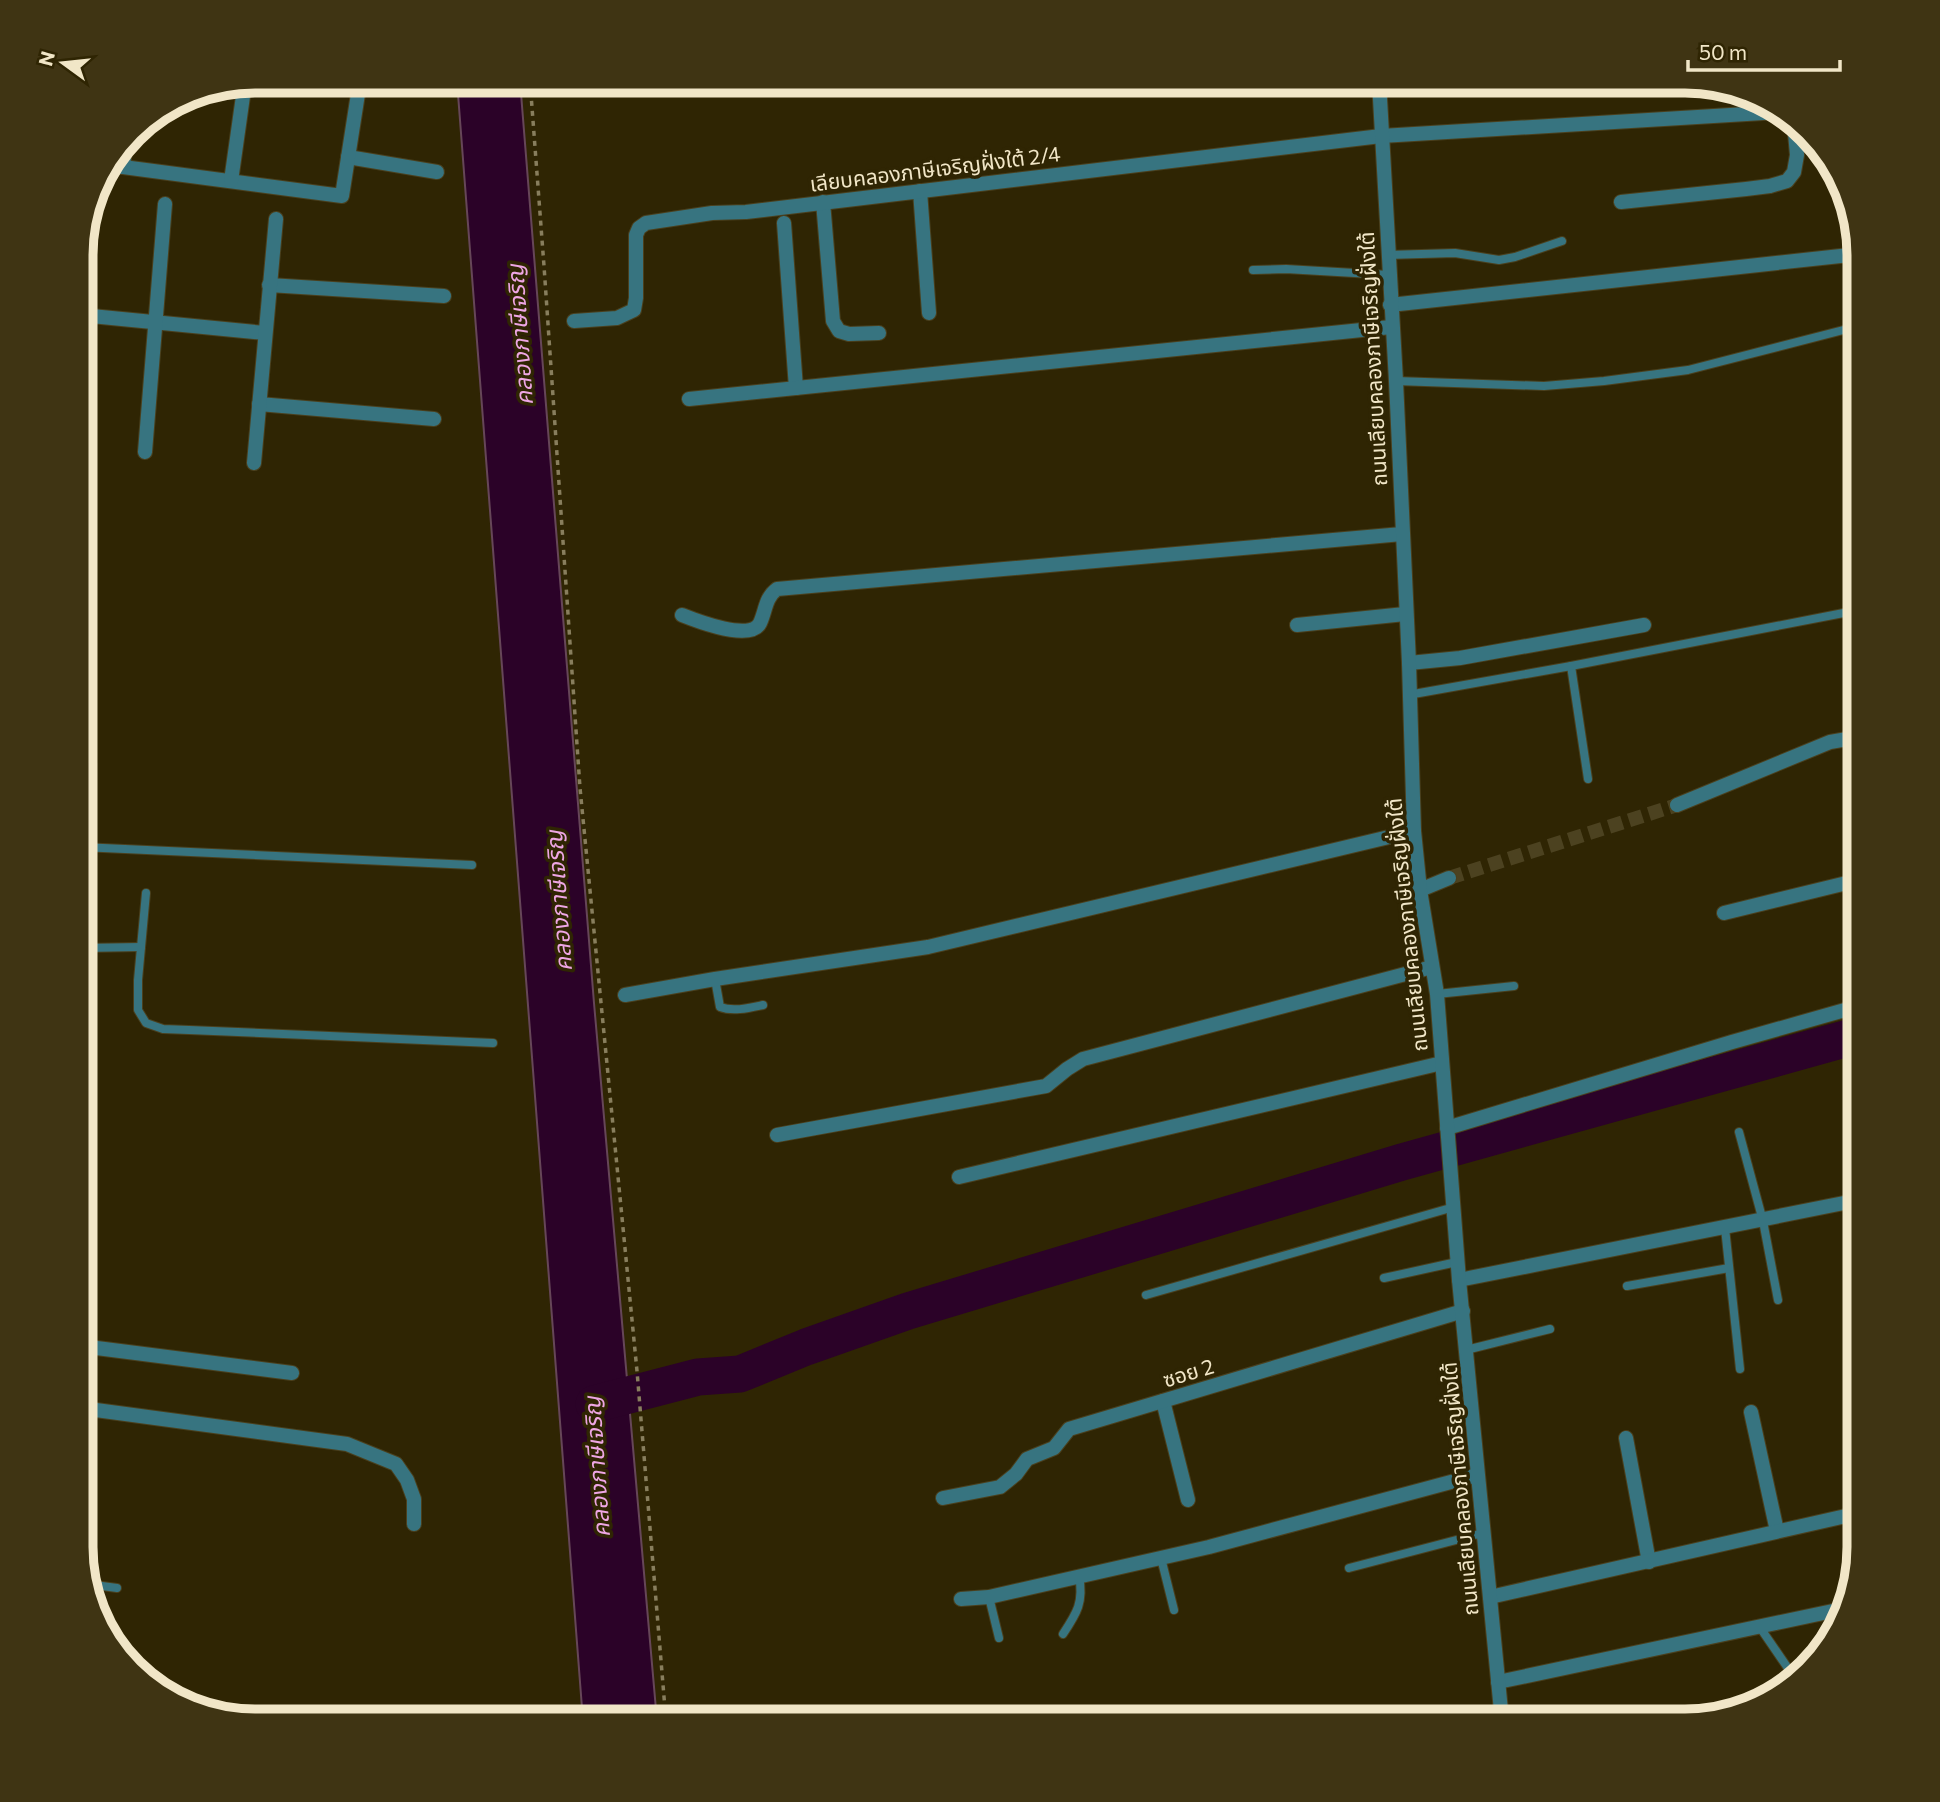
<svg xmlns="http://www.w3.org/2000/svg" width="1940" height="1802" viewBox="0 0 1940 1802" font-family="Commissioner,'Noto Sans Thai',sans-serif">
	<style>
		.water { fill: #2b0228; stroke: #664658; stroke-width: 2 }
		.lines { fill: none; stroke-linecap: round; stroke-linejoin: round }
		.river { stroke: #2b0228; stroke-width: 37 }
		.building { fill: #573a11; stroke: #754f19; stroke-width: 2 }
		.minor-tunnel { stroke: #4c4220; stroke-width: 14; stroke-dasharray: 14 7; stroke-linecap: butt }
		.service-casing { stroke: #4a401e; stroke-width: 10 }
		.minor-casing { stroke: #4a401e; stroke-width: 16 }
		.tertiary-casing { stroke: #4a401e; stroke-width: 16 }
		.path { stroke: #887e5d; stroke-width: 3.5; stroke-dasharray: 5 5; stroke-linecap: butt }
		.service { stroke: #377480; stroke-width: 8 }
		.minor { stroke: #377480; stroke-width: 14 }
		.tertiary { stroke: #377480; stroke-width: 14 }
		.labels { text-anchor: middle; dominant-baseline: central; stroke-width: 7; stroke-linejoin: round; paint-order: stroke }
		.street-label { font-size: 21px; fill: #f1e6c7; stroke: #2f2503 }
		.water-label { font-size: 23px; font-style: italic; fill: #eea6e4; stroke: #2f2503 }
		.rim { fill: none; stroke: #f1e6c7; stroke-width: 9 }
	</style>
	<rect width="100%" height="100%" fill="#2f2503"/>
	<polygon class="water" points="457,81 520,81 594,1003 657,1721 583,1721"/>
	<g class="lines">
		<polyline class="river" points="594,1404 698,1377 740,1374 806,1347 908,1311 1402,1162 1859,1035"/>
	</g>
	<polygon class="building" points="101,174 92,278 81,277 81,243 99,177"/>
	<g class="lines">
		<polyline class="minor-tunnel" points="1449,878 1677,805"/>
		<g class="service-casing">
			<g id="service">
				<polyline points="1428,81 1439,83 1462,81"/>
				<polyline points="1387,255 1455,253 1499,260 1515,257 1562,241"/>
				<polyline points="1253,270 1286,269 1389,275"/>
				<polyline points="1396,381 1544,386 1604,381 1688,370 1859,326"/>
				<polyline points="1571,666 1588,779"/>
				<polyline points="1408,695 1571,666 1859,610"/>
				<polyline points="81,847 472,865"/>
				<polyline points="146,893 138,980 138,1010 146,1023 163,1029 189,1030 493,1043"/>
				<polyline points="81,948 141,947"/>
				<path d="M715 979 720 1007C733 1012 749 1008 763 1005"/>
				<polyline points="1437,994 1514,986"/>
				<polyline points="1739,1132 1763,1221 1778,1300"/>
				<polyline points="1725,1228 1740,1369"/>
				<polyline points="1384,1278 1457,1262"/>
				<polyline points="1627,1286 1729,1268"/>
				<polyline points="1146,1295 1454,1207"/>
				<polyline points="1466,1350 1550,1329"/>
				<polyline points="1161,1558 1174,1610"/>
				<polyline points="1349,1568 1483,1533"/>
				<polyline points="87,1584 117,1588"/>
				<polyline points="989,1597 999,1638"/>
				<polyline points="1759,1626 1794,1677"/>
				<path d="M1063 1634C1077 1613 1084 1602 1079 1576"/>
			</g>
		</g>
		<g class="minor-casing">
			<g id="minor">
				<polyline points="348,157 437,172"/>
				<polyline points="108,165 342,196 360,81"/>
				<polyline points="123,167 126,141"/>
				<polyline points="231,181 245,82"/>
				<polyline points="920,191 929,313"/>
				<polyline points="823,202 833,321 839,331 849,334 879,333"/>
				<polyline points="1621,202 1746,189 1770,186 1787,181 1794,172 1797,155 1794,122"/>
				<polyline points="784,223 796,388"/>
				<polyline points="269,285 444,296"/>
				<polyline points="1390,305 1859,254"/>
				<polyline points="81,315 265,333"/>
				<polyline points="574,321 617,318 634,310 636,298 636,235 639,228 646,223 712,213 746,212 1381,136 1780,112"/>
				<polyline points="689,399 1391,327"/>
				<polyline points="259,404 434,419"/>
				<polyline points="145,452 165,204"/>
				<polyline points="254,463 276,219"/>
				<path d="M682 615C697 621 751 642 760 623 766 610 765 598 777 589L1402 534"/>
				<polyline points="1297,625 1405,614"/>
				<polyline points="1409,663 1460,658 1644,625"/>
				<polyline points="1677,805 1830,742 1859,737"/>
				<polyline points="1420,890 1449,878"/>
				<polyline points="1724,913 1859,880"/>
				<polyline points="625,995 715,979 928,947 1414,831"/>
				<polyline points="1447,1128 1732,1042 1859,1006"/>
				<polyline points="777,1135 1046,1086 1067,1069 1083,1059 1432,967"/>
				<polyline points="959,1177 1442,1063"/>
				<polyline points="1459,1280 1859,1200"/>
				<polyline points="81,1346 292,1373"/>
				<polyline points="1163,1401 1188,1500"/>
				<polyline points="81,1408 347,1444 396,1464 407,1480 414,1499 414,1524"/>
				<polyline points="1751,1412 1777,1531"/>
				<polyline points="1626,1438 1649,1562"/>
				<polyline points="943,1498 1000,1487 1016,1474 1027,1459 1054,1448 1069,1429 1463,1311"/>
				<polyline points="1490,1597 1859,1513"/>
				<polyline points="961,1599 989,1597 1209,1547 1477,1475"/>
				<polyline points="1498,1682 1847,1608"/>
			</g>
		</g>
		<g class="tertiary-casing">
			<polyline id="tertiary" points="1379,81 1396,381 1409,663 1414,831 1420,890 1437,994 1459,1280 1502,1721"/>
		</g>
		<polyline class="path" points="530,81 544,266 580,788 637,1371 666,1721"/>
		<use href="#service" class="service"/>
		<use href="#minor" class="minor"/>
		<use href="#tertiary" class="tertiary"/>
	</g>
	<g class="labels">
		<g class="street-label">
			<text transform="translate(935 168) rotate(-7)">เลียบคลองภาษีเจริญฝั่งใต้ 2/4</text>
			<text transform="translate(1372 359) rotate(-93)">ถนนเลียบคลองภาษีเจริญฝั่งใต้</text>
			<text transform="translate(1406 925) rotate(-96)">ถนนเลียบคลองภาษีเจริญฝั่งใต้</text>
			<text transform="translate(1188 1372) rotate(-17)">ซอย 2</text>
			<text transform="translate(1459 1489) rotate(-95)">ถนนเลียบคลองภาษีเจริญฝั่งใต้</text>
		</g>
		<g class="water-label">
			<text transform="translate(519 335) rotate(-94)">คลองภาษีเจริญ</text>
			<text transform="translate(558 901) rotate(-94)">คลองภาษีเจริญ</text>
			<text transform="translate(596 1467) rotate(-94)">คลองภาษีเจริญ</text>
		</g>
	</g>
	<path d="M0 0H1940V1802H0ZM255 93H1685A162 162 0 0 1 1847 255V1547A162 162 0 0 1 1685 1709H255A162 162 0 0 1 93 1547V255A162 162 0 0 1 255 93Z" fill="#3f3413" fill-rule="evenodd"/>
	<path class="rim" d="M255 93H1685A162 162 0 0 1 1847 255V1547A162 162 0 0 1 1685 1709H255A162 162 0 0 1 93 1547V255A162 162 0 0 1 255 93Z"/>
	<g transform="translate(63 63) rotate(285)" stroke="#2f2503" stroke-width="5" paint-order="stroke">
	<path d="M0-5L12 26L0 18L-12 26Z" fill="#f1e6c7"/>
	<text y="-10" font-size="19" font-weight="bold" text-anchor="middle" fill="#f1e6c7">N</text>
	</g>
	<path d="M1688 60v10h152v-10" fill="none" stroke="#f1e6c7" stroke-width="3.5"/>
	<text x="1699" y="60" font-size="21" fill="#f1e6c7" stroke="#2f2503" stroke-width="5" paint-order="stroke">50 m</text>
</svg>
